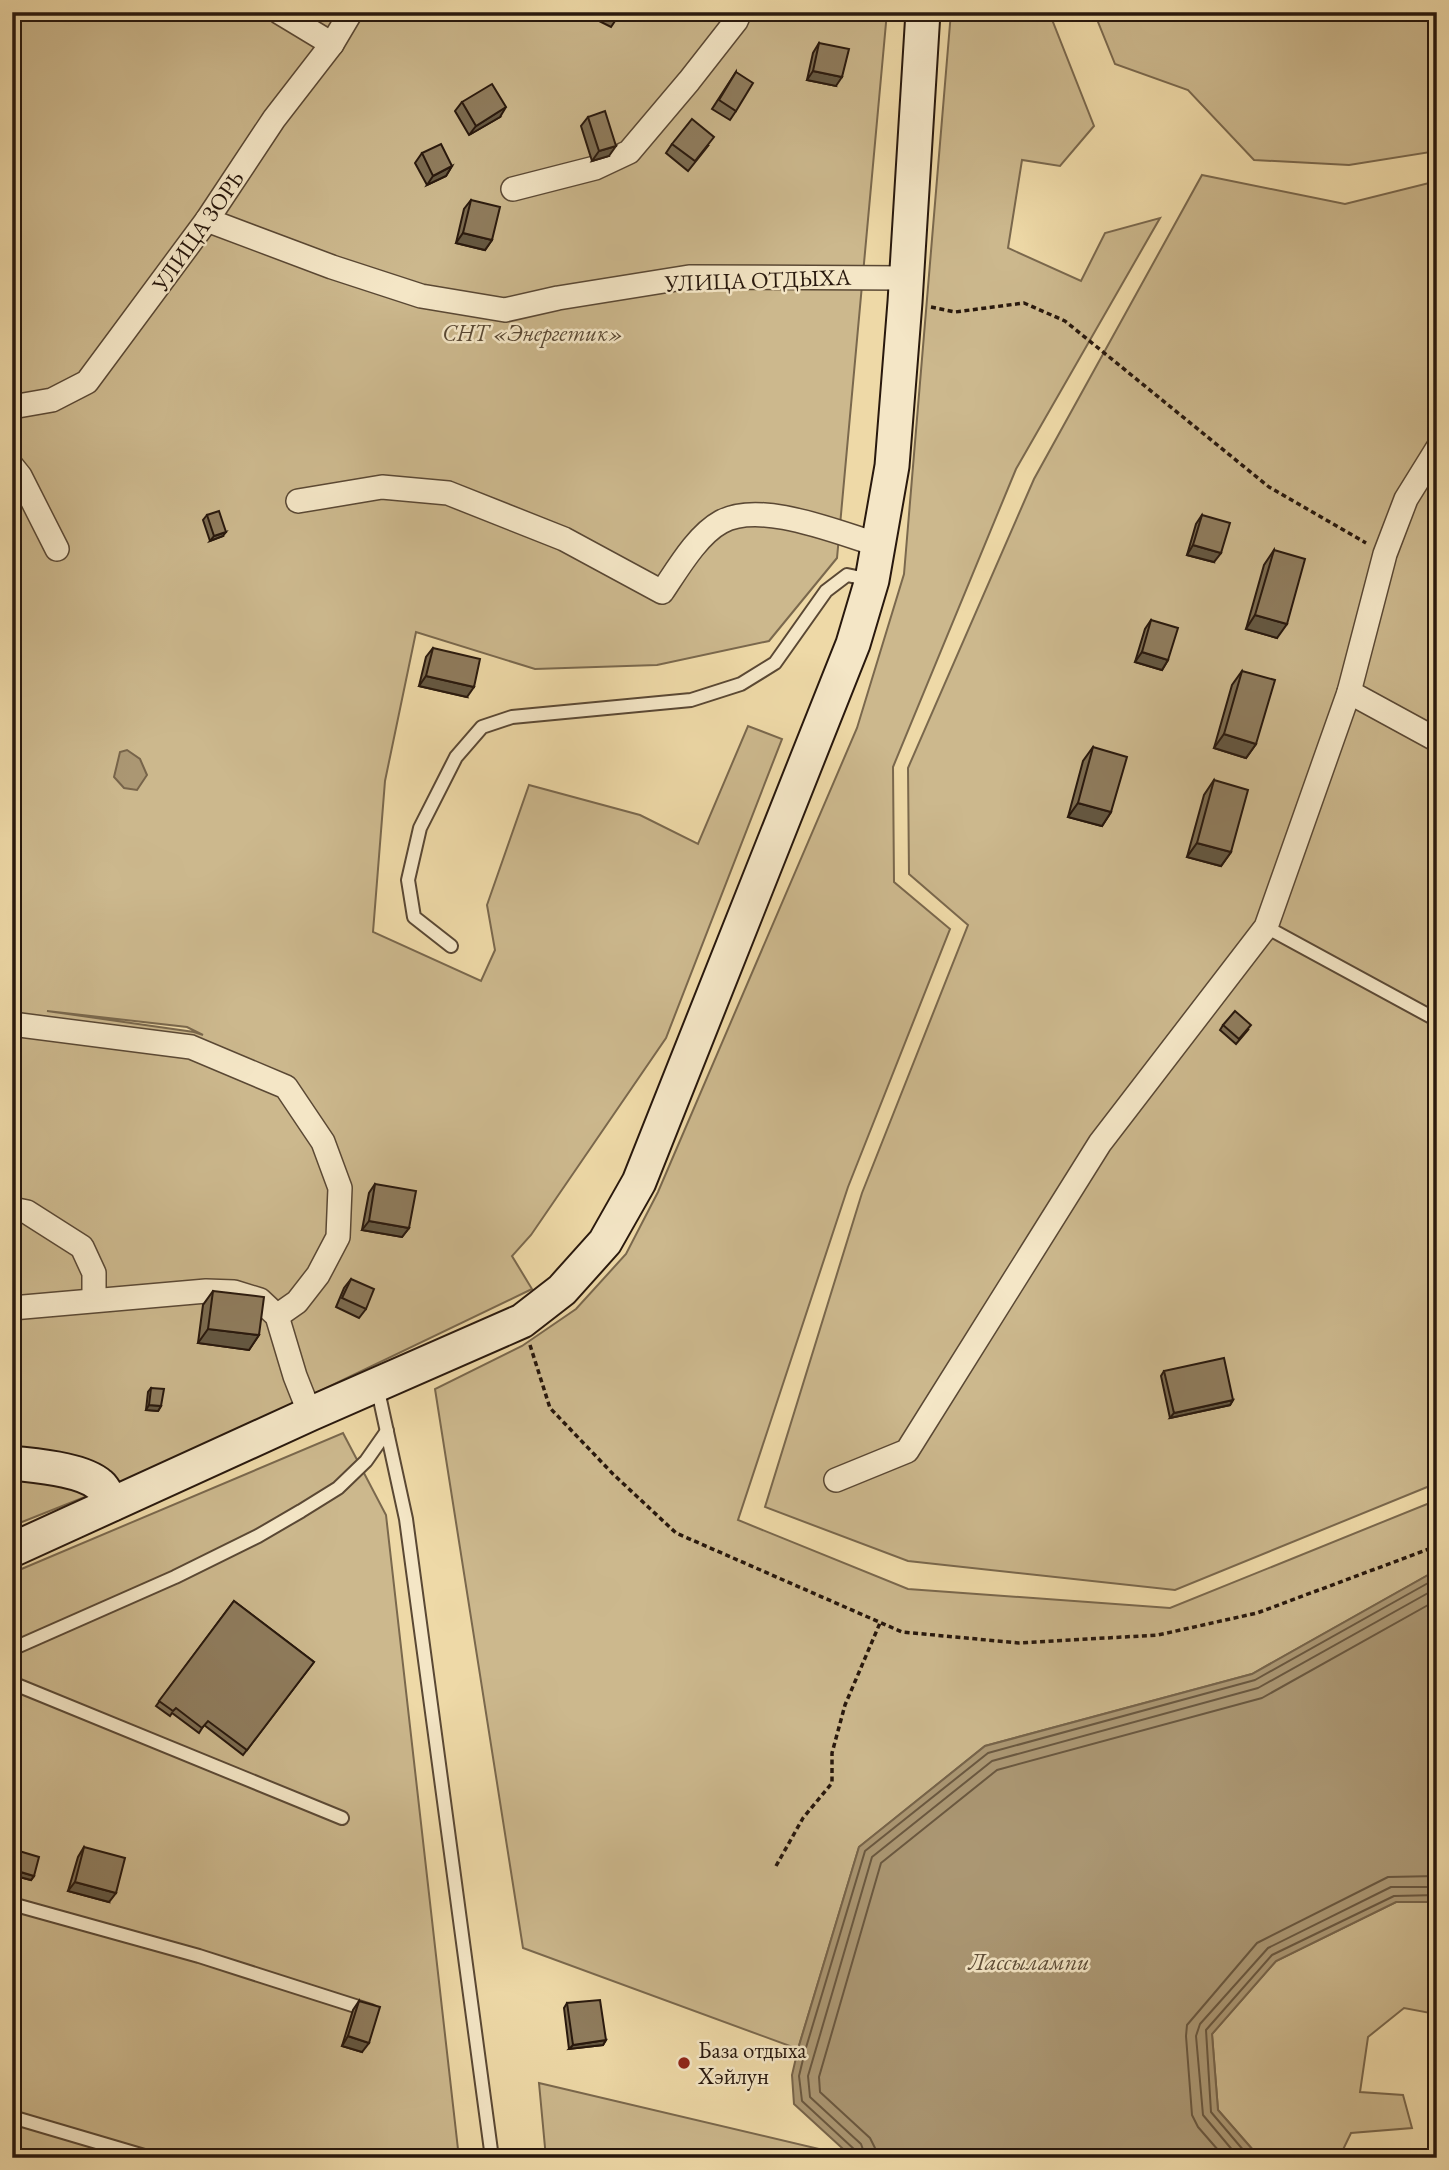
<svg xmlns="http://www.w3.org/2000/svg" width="1449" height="2170" viewBox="0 0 1449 2170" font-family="'EB Garamond',serif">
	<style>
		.green { fill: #ccb88d; stroke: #7a684d; stroke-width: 2; fill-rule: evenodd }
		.water { fill: #ab9773; stroke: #77644a; stroke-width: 2 }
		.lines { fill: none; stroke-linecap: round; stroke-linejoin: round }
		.shore { stroke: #6a5840; stroke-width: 2 }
		.lane-casing { stroke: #5a4834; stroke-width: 16 }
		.street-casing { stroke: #5a4834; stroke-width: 26 }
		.secondary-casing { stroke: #28180d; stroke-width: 37 }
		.path { stroke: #28180d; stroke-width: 3.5; stroke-dasharray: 5 3.5; stroke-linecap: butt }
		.lane { stroke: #f4e6c6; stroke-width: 12 }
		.street { stroke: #f4e6c6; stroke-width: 23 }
		.secondary { stroke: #f4e6c6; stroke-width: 33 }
		.wall { fill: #7b6b50; stroke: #28180d; stroke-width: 2 }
		.shaded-wall { fill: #645741; stroke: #28180d; stroke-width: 2 }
		.building { fill: #8f7c5d; stroke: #28180d; stroke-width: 2 }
		.poi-dot { fill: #8f2418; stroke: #f4e6c6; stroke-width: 2.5 }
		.labels { text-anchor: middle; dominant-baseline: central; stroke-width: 5; stroke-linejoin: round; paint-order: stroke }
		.street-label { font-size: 23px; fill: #28180d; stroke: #f4e6c6 }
		.park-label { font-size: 23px; font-style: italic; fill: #594833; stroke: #f4e6c6 }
		.poi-label { font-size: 23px; fill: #28180d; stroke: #f4e6c6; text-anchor: start }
		.water-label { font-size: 24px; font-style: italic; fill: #5c4b36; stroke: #f4e6c6 }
	</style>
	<rect width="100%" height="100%" fill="#eed9a7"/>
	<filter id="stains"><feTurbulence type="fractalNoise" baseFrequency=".00286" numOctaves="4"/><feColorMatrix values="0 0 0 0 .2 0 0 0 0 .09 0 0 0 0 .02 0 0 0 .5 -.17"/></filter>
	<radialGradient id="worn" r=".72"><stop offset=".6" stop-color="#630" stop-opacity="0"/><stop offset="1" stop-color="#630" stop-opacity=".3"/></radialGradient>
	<g class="green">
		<path d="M12 12H887L837 558 769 641 657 665 535 669 416 632 385 781 373 932 481 981 495 950 487 905 529 785 640 815 698 844 748 726 782 739 666 1038 531 1235 512 1256 532 1289 168 1464 12 1526ZM47 1011 187 1027 203 1035 194 1032Z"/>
		<polygon points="951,12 1049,12 1094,126 1060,166 1022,160 1008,248 1081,281 1105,233 1160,218 1016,469 893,767 894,882 950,929 848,1187 738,1520 908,1589 1170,1608 1437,1500 1437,1570 1252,1674 985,1746 859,1847 798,2049 523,1948 435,1389 522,1346 576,1309 626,1254 658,1192 857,728 904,574"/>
		<polygon points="1094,12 1437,12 1437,151 1349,165 1254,160 1188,90 1115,64"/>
		<polygon points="1202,175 1345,204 1437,181 1437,1483 1175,1590 908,1561 765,1507 862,1193 968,925 909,874 908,768 1034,479"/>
		<polygon points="343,1433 386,1515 459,2158 12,2158 12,1573"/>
		<polygon points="1396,1902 1437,1902 1437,2017 1436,2014 1404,2008 1368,2037 1360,2092 1403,2095 1412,2128 1351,2133 1339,2158 1260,2158 1218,2110 1212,2034 1276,1961"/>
		<polygon points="539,2083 853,2157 853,2158 546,2158"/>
	</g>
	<g class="water">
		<polygon points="127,750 140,759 147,775 137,790 124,788 114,777 120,752"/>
		<polygon points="1437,1570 1437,1902 1396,1902 1276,1961 1212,2034 1218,2110 1260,2158 853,2158 794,2104 792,2075 798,2049 859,1847 985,1746 1252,1674"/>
	</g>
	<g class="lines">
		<g class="shore">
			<polyline points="857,2158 855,2150 802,2101 799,2076 805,2051 865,1851 988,1753 1255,1680 1437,1578"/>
			<polyline points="866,2158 861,2144 810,2097 808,2076 872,1857 992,1761 1258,1688 1437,1588"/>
			<polyline points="876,2158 875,2148 870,2138 820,2092 819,2077 881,1863 997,1770 1262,1698 1437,1600"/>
			<polyline points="1225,2158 1198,2127 1192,2115 1186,2036 1187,2025 1257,1943 1388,1877 1437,1876"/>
			<polyline points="1239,2158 1203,2115 1196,2036 1200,2024 1268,1948 1391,1887 1437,1887"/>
			<polyline points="1250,2158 1211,2112 1206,2030 1272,1955 1394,1896 1437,1895"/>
		</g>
		<g class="lane-casing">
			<g id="lane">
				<polyline points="1266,927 1437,1020"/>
				<polyline points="451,946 414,917 408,880 420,828 456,757 482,727 512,717 691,700 741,684 775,663 826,591 847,575 871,580"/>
				<polyline points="377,1386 406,1519 492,2158"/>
				<polyline points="12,1649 175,1577 258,1536 301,1511 338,1488 366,1461 387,1431"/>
				<polyline points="12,1683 342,1818"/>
				<polyline points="12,1904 199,1956 371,2011"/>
				<polyline points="12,2117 151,2158"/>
			</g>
		</g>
		<g class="street-casing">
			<g id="street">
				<polyline points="279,12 332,44"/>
				<polyline points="513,189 595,168 629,152 689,81 736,21 740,12"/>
				<polyline points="207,220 332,267 421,296 505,310 558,298 689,277 906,278"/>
				<polyline points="12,407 52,400 87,382 207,220 274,119 332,44 351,12"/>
				<polyline points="12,466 20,476 57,549"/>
				<path d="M298 501 382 487 448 493 564 539 662 592C677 570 697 535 721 522 761 500 838 533 879 545"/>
				<polyline points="1349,692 1437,740"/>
				<polyline points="12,1024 191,1047 286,1087 323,1142 340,1188 338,1237 318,1275 297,1302 277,1316"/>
				<polyline points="12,1209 27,1212 82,1247 94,1273 94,1300"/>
				<polyline points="12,1308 206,1291 234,1292 260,1300 277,1316 295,1376 310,1414"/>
				<polyline points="836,1480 907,1451 1100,1143 1266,927 1349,692 1385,554 1406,499 1437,449"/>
			</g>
		</g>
		<g class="secondary-casing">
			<g id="secondary">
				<path d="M12 1463C36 1466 82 1469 100 1485 105 1489 109 1499 112 1504"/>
				<polyline points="12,1550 310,1414 522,1321 562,1290 605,1242 639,1182 853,644 872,580 892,466 905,302 923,12"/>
			</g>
		</g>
		<g class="path">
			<polyline points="931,307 955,312 1024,303 1065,321 1269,487 1366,543"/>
			<polyline points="530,1345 550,1408 613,1474 676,1533 902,1632 1019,1643 1158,1635 1257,1613 1437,1546"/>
			<polyline points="776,1866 803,1818 832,1783 832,1753 845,1705 880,1623"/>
		</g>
		<use href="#lane" class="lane"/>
		<use href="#street" class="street"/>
		<use href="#secondary" class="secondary"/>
	</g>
	<g class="wall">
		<polygon points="581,12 621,12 611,27"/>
		<polygon points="819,43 836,86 807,80 813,53"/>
		<polygon points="736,72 736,111 730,120 712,109"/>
		<polygon points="462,102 500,117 469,135 455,111"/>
		<polygon points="588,117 609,156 592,161 581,126"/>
		<polygon points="672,144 708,146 688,171 666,153"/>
		<polygon points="422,153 452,166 446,176 427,185 415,163"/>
		<polygon points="471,200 492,240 485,250 456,243 464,209"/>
		<polygon points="207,515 223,536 210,541 203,520"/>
		<polygon points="1202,515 1214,562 1187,555 1196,524"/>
		<polygon points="1274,550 1277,638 1246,629 1264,565"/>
		<polygon points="1151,620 1168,660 1162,670 1135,662 1145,629"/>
		<polygon points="433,648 467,697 419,686 426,657"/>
		<polygon points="1242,671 1256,744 1246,758 1214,748 1232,685"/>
		<polygon points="1093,747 1111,812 1102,826 1068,817 1083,761"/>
		<polygon points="1214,780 1231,852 1221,866 1187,857 1204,795"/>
		<polygon points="1223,1025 1248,1030 1236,1044 1220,1030"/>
		<polygon points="375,1184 409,1228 402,1237 362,1230 369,1193"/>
		<polygon points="351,1279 366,1309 359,1318 336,1307 344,1288"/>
		<polygon points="213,1291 259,1335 249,1350 198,1343 203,1305"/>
		<polygon points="1164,1371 1233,1400 1230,1405 1170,1418 1161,1376"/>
		<polygon points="151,1388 161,1406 158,1411 146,1410 148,1392"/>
		<polygon points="234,1601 314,1662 243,1755 204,1725 199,1733 172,1713 170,1716 156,1706"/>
		<polygon points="84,1847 109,1902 68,1891 78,1857"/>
		<polygon points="19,1851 34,1876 31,1880 12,1875 12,1870 16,1856"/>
		<polygon points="359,2001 362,2052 342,2046 353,2010"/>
		<polygon points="567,2003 606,2040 603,2045 569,2049 564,2008"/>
	</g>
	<g class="shaded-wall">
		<polygon points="813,71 842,77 836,86 807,80"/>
		<polygon points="506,107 500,117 469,135 476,126"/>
		<polygon points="616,146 609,156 592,161 599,151"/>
		<polygon points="452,166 446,176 427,185 433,176"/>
		<polygon points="463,233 492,240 485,250 456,243"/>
		<polygon points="226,532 223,536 210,541 214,536"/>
		<polygon points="1193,545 1221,553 1214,562 1187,555"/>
		<polygon points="1255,615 1287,624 1277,638 1246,629"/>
		<polygon points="1142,652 1168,660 1162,670 1135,662"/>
		<polygon points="426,676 474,687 467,697 419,686"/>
		<polygon points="1224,734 1256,744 1246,758 1214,748"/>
		<polygon points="1078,803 1111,812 1102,826 1068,817"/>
		<polygon points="1197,843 1231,852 1221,866 1187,857"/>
		<polygon points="369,1221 409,1228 402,1237 362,1230"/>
		<polygon points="208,1329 259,1335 249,1350 198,1343"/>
		<polygon points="1233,1400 1230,1405 1170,1418 1174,1413"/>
		<polygon points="149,1405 161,1406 158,1411 146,1410"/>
		<polygon points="14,1870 34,1876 31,1880 12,1875"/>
		<polygon points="75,1882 116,1893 109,1902 68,1891"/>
		<polygon points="348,2036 369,2043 362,2052 342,2046"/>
		<polygon points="606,2040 603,2045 569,2049 573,2045"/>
	</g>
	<g class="building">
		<polygon points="606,12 621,12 618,18"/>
		<polygon points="819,43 849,49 842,77 813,71"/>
		<polygon points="736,72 753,83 736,111 719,100"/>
		<polygon points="492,84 506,107 476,126 462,102"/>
		<polygon points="605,111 616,146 599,151 588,117"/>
		<polygon points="692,119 714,137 695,161 672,144"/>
		<polygon points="441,144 452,166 433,176 422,153"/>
		<polygon points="471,200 500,207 492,240 463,233"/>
		<polygon points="219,511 226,532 214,536 207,515"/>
		<polygon points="1202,515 1230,523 1221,553 1193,545"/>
		<polygon points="1274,550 1305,559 1287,624 1255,615"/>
		<polygon points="1151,620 1178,628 1168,660 1142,652"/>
		<polygon points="433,648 480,659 474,687 426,676"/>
		<polygon points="1242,671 1275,680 1256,744 1224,734"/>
		<polygon points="1093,747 1127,757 1111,812 1078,803"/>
		<polygon points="1214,780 1248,790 1231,852 1197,843"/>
		<polygon points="1235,1011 1251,1025 1239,1039 1223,1025"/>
		<polygon points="375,1184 416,1191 409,1228 369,1221"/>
		<polygon points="351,1279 374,1289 366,1309 342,1298"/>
		<polygon points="213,1291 264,1297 259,1335 208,1329"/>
		<polygon points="1224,1358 1233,1400 1174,1413 1164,1371"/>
		<polygon points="151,1388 164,1389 161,1406 149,1405"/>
		<polygon points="234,1601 314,1662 247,1750 208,1721 202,1728 176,1708 173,1711 159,1701"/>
		<polygon points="84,1847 125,1858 116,1893 75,1882"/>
		<polygon points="19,1851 39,1857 34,1876 14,1870"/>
		<polygon points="600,2000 606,2040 573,2045 567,2003"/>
		<polygon points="359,2001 380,2007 369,2043 348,2036"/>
	</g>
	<circle class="poi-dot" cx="684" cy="2063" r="7"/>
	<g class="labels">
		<g class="street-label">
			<text transform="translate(198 231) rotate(-55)">УЛИЦА ЗОРЬ</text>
			<text transform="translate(758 280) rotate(-2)">УЛИЦА ОТДЫХА</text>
		</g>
		<g class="park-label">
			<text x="533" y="333">СНТ «Энергетик»</text>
		</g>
		<g class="poi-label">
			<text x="698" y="2050">База отдыха<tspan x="698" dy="26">Хэйлун</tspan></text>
		</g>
		<g class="water-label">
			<text x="1029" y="1961">Лассылампи</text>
		</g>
	</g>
	<rect width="1449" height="2170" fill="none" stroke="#eed9a7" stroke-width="42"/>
	<rect x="14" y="14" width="1421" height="2142" fill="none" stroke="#28180d" stroke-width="3.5"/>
	<rect x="21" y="21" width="1407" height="2128" fill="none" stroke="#28180d" stroke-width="2"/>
	<rect width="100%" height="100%" filter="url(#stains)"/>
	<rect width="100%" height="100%" fill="url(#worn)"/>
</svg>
